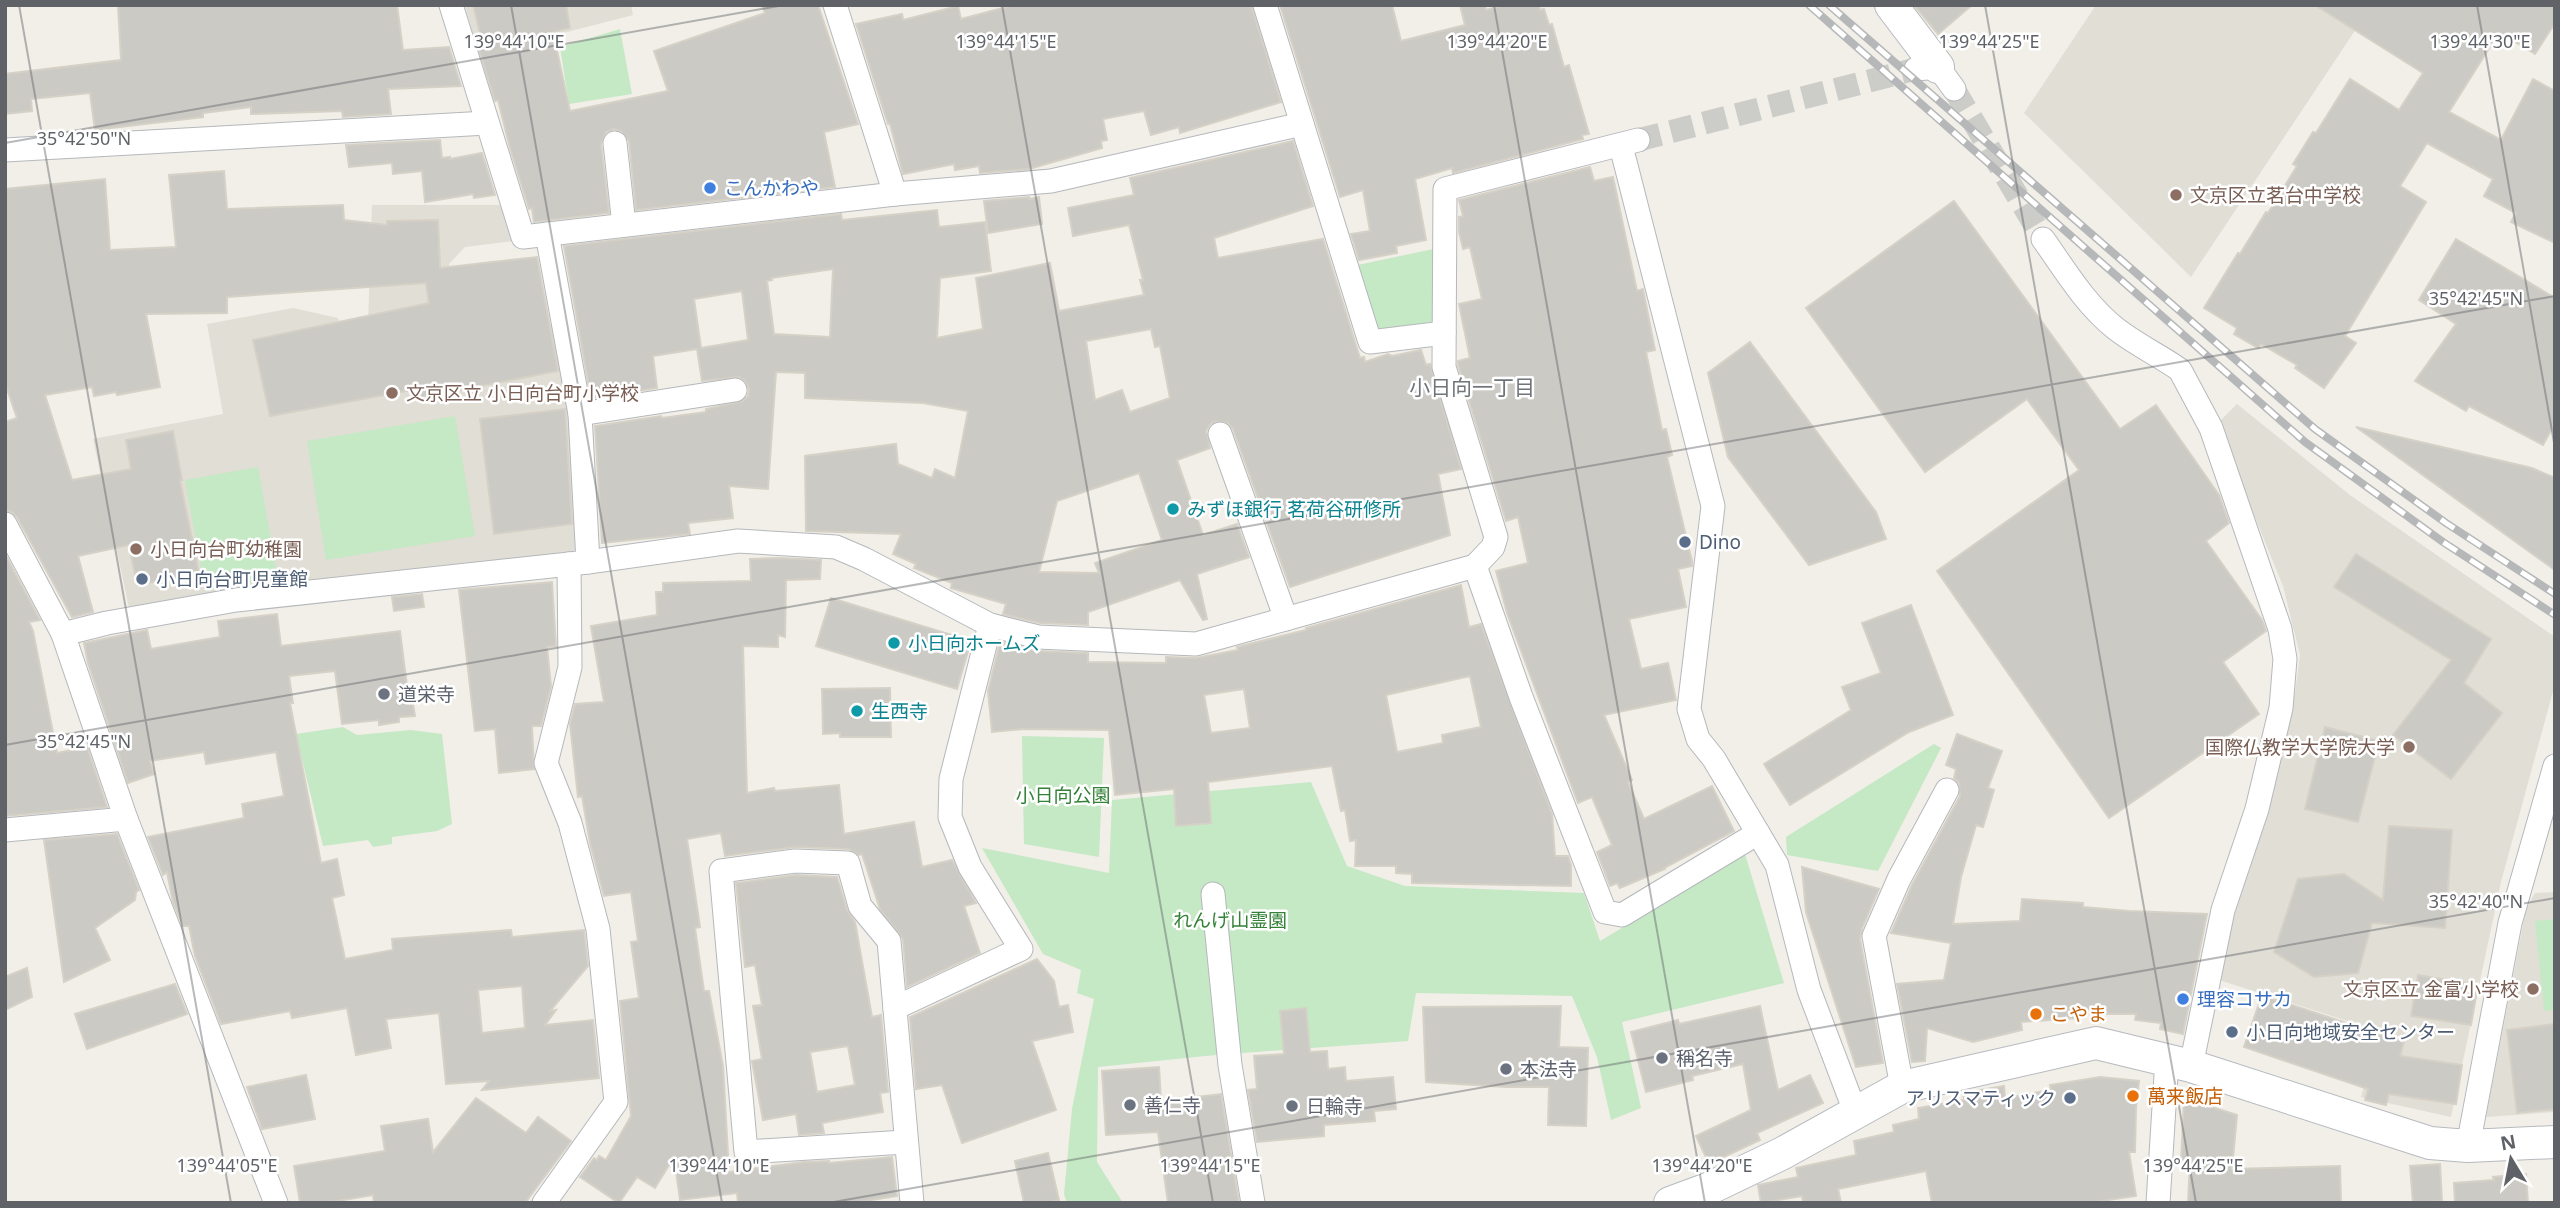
<svg xmlns="http://www.w3.org/2000/svg" width="2560" height="1208" viewBox="0 0 2560 1208" font-family="'Noto Sans','Noto Sans JP',sans-serif">
	<style>
		.education { fill: #e1ded6 }
		.green { fill: #c5e8c5 }
		.building { fill: #cccac5; stroke: #d6d1c6; stroke-width: 2; fill-rule: evenodd }
		.lines { fill: none; stroke-linecap: round; stroke-linejoin: round }
		.street-tunnel { stroke: #ccccc8; stroke-width: 23; stroke-dasharray: 23 11; stroke-linecap: butt }
		.street-casing { stroke: #b5b8bc; stroke-width: 25 }
		.secondary-casing { stroke: #b6babf; stroke-width: 34 }
		.street { stroke: #fff; stroke-width: 23 }
		.secondary { stroke: #fff; stroke-width: 32 }
		.rail-casing { stroke: #b6b7b8; stroke-width: 8 }
		.rail { stroke: #fff; stroke-width: 5; stroke-dasharray: 16; stroke-linecap: butt }
		.ticks { fill: none; stroke: #5f6368; stroke-width: 2; stroke-opacity: 0.45 }
		.shop-dot { fill: #3f7fe0; stroke: #fff; stroke-width: 2.5 }
		.education-dot { fill: #8d6e63; stroke: #fff; stroke-width: 2.5 }
		.culture-dot { fill: #0f9aa8; stroke: #fff; stroke-width: 2.5 }
		.service-dot { fill: #5c6f8a; stroke: #fff; stroke-width: 2.5 }
		.worship-dot { fill: #6b7280; stroke: #fff; stroke-width: 2.5 }
		.food-dot { fill: #e8710a; stroke: #fff; stroke-width: 2.5 }
		.labels { text-anchor: middle; dominant-baseline: central; stroke-width: 5; stroke-linejoin: round; paint-order: stroke }
		.shop-label { font-size: 19px; fill: #366cbe; stroke: #fff; text-anchor: start }
		.education-label { font-size: 19px; fill: #785e54; stroke: #fff; text-anchor: start }
		.culture-label { font-size: 19px; fill: #0d838f; stroke: #fff; text-anchor: start }
		.service-label { font-size: 19px; fill: #4e5e75; stroke: #fff; text-anchor: start }
		.worship-label { font-size: 19px; fill: #5b616d; stroke: #fff; text-anchor: start }
		.park-label { font-size: 19px; fill: #348238; stroke: #fff }
		.food-label { font-size: 19px; fill: #c56008; stroke: #fff; text-anchor: start }
		.neighbourhood-label { font-size: 21px; fill: #70757a; stroke: #fff }
		.ticks-label { font-size: 18px; text-anchor: middle; fill: #5f6368; stroke: #fff; stroke-width: 5; stroke-linejoin: round; paint-order: stroke }
	</style>
	<rect width="100%" height="100%" fill="#f1efe8"/>
	<g class="education">
		<polygon points="465,5 631,5 633,15 478,55"/>
		<polygon points="2096,5 2372,5 2191,277 2024,113"/>
		<polygon points="372,205 502,205 514,241 465,247 449,264 457,338 553,323 568,414 577,548 565,557 129,608 93,439 223,414 207,324 293,308 338,318 340,325 368,325"/>
		<polygon points="2237,404 2350,495 2555,637 2555,684 2501,882 2451,1117 2361,1097 2379,1031 2219,980 2232,912 2268,801 2295,693 2300,655 2283,586 2217,424"/>
		<polygon points="2555,892 2555,1112 2486,1117 2526,909 2535,893"/>
	</g>
	<g class="green">
		<polygon points="620,29 632,94 569,104 560,47"/>
		<polygon points="1438,248 1440,320 1374,333 1353,266"/>
		<polygon points="455,416 475,536 326,560 307,441"/>
		<polygon points="258,467 278,578 205,591 185,480"/>
		<polygon points="343,727 357,735 411,730 442,734 452,824 437,831 392,837 392,844 373,847 368,840 323,846 296,734"/>
		<polygon points="1022,736 1104,738 1099,857 1024,844"/>
		<polygon points="1934,744 1941,748 1878,871 1787,855 1786,837"/>
		<polygon points="1311,782 1347,866 1405,886 1584,893 1600,941 1745,854 1784,983 1622,1022 1641,1108 1611,1120 1597,1057 1572,996 1416,993 1408,1041 1215,1055 1098,1067 1097,1162 1123,1203 1067,1203 1064,1194 1072,1109 1094,999 1077,993 1081,970 1043,954 982,848 1109,873 1112,800"/>
		<polygon points="2555,919 2555,1010 2544,1011 2535,921"/>
	</g>
	<g class="building">
		<polygon points="118,5 397,5 403,50 449,47 461,86 388,89 391,114 343,117 342,111 251,114 251,107 203,113 203,117 95,130 90,93 31,99 32,111 5,114 5,74 121,60"/>
		<polygon points="473,5 566,5 570,28 553,32 570,111 668,91 654,51 765,13 762,5 818,5 858,124 824,132 835,187 636,210 629,141 621,131 614,129 606,132 601,144 609,213 534,222 532,208 529,209 510,148 498,100 495,101 478,46 483,46"/>
		<polygon points="1014,5 1251,5 1281,102 1180,133 1179,127 1151,135 1144,111 1103,119 1107,140 1101,141 1102,148 1029,169 980,173 979,166 955,170 954,164 903,174 890,124 888,124 856,24 902,14 903,20 958,6 961,19"/>
		<polygon points="1280,5 1392,5 1401,41 1465,25 1460,5 1485,5 1486,10 1504,5 1539,5 1540,10 1544,9 1549,25 1552,24 1564,67 1569,65 1589,134 1582,135 1583,139 1453,173 1452,168 1415,179 1426,240 1396,246 1397,253 1359,260 1351,234 1370,231 1363,190 1340,197"/>
		<polygon points="1914,5 1972,5 1938,34"/>
		<polygon points="2315,5 2555,5 2555,23 2535,54 2502,34 2501,36 2498,34 2449,112 2501,140 2533,79 2555,91 2555,243 2511,222 2516,213 2484,196 2493,179 2427,143 2400,186 2426,202 2345,336 2356,343 2324,388 2295,368 2297,365 2261,344 2258,348 2234,334 2237,328 2204,308 2238,253 2240,254 2266,212 2268,213 2297,166 2293,164 2313,132 2316,133 2350,79 2399,110 2423,73"/>
		<polygon points="440,140 442,158 450,157 450,159 482,153 495,195 474,198 473,194 425,202 422,171 393,174 392,163 349,167 346,145"/>
		<path d="M1293 141 1313 206 1214 238 1218 258 1323 239 1360 358 1364 357 1365 362 1388 354 1392 356 1421 350 1426 365 1430 364 1461 469 1438 474 1450 535 1290 587 1233 429 1228 423 1216 421 1210 424 1206 431 1210 448 1177 460 1203 535 1237 524 1249 557 1197 574 1207 619 1203 620 1180 580 1088 612V625L1040 623 1003 614 1006 604 951 588 952 583 914 568 916 564 893 554 901 534 806 531 805 456 896 444 898 464 932 478 935 469 955 478 968 411 923 403 805 398V373L776 372 768 489 729 486 733 518 688 523 690 534 602 543 595 426 661 416 662 418 706 412V409L743 401 748 396 749 389 745 381 739 377 702 381 697 349 653 356 657 388 591 398 564 246 841 214 842 220 937 210 939 227 985 222 991 271 940 278 937 338 983 329 976 278 1050 263 1059 311 1144 295 1140 280H1143L1129 225 1073 236 1068 208 1134 195 1130 178ZM833 269 830 337 774 334 767 281 772 280 771 278ZM742 291 748 340 701 348 694 299ZM1151 329 1155 347 1160 346 1170 398 1130 412 1122 390 1095 400 1086 341ZM1139 473 1162 540 1095 563 1099 573 1039 572 1057 501Z"/>
		<polygon points="1590,167 1594,181 1613,177 1637,291 1643,289 1655,350 1646,352 1662,430 1666,429 1672,455 1667,457 1692,561 1692,566 1678,569 1686,607 1629,619 1641,669 1668,663 1676,700 1604,715 1632,780 1628,782 1644,819 1712,786 1734,831 1664,868 1665,869 1620,888 1617,883 1610,886 1597,852 1612,845 1592,797 1578,803 1507,613 1496,571 1528,563 1518,517 1506,521 1458,365 1458,361 1470,358 1459,304 1482,299 1470,247 1463,249 1459,232 1459,217 1463,216 1459,200"/>
		<polygon points="224,171 227,209 343,205 344,220 387,225 387,221 438,220 440,268 537,257 558,371 418,398 417,389 270,416 253,340 429,303 426,283 227,297 227,313 146,314 160,387 117,395 116,392 94,396 92,387 45,395 72,480 131,469 126,440 173,431 182,480 180,480 199,573 137,585 129,545 78,556 93,612 72,617 17,517 12,512 5,510 5,422 17,418 5,383 5,189 105,179 110,250 176,247 169,175"/>
		<polygon points="1029,197 1030,199 1039,197 1042,224 988,233 984,201"/>
		<polygon points="1954,201 2120,429 2156,405 2219,495 2229,523 2206,541 2262,620 2266,631 2223,662 2259,714 2109,818 1937,571 2079,470 2027,399 1925,472 1806,308"/>
		<polygon points="2456,239 2555,298 2555,423 2543,445 2469,406 2466,411 2415,381 2456,324 2419,300"/>
		<polygon points="1750,342 1876,512 1886,539 1809,565 1728,457 1708,373"/>
		<polygon points="565,409 572,524 494,534 480,419"/>
		<polygon points="2356,427 2532,468 2555,478 2555,570"/>
		<polygon points="5,554 40,620 29,622 33,631 57,753 87,747 107,807 5,816"/>
		<polygon points="2356,554 2491,639 2464,683 2502,713 2451,779 2393,735 2451,660 2334,587"/>
		<polygon points="779,558 821,560 820,579 786,580 785,637 778,635 778,647 743,646 747,793 774,788 775,791 839,785 844,834 914,822 922,867 952,860 976,903 964,906 980,953 907,987 903,939 880,909 862,854 859,855 849,849 795,847 725,856 721,833 687,839 700,927 695,928 704,991 709,991 723,1066 729,1172 804,1162 829,1161 829,1163 892,1157 897,1196 853,1203 738,1203 737,1193 680,1200 674,1157 655,1188 637,1177 619,1203 580,1177 594,1158 597,1160 599,1156 606,1160 631,1116 620,1001 639,998 631,942 638,941 631,892 604,896 590,843 582,796 578,797 570,724 575,704 604,702 591,626 657,615 656,592 663,592 663,583 751,581 750,559"/>
		<polygon points="552,582 556,646 547,647 551,686 541,726 532,726 534,769 499,773 495,729 475,731 459,590"/>
		<path d="M1461 585 1469 627 1481 624 1552 814 1555 856H1568L1571 865V886L1412 883V874L1396 873V866H1355L1356 840 1350 841 1345 810 1341 811 1332 766 1208 782 1211 823 1176 826 1174 789 1115 795 1109 730 1023 729 992 732 988 691 1000 642 1037 651 1088 653V662L1166 663V657L1196 658 1238 650 1237 647 1306 630V628ZM1470 676 1481 727 1442 735 1443 743 1397 752 1386 695ZM1244 689 1250 728 1211 733 1204 695Z"/>
		<polygon points="422,594 424,607 394,611 392,597"/>
		<polygon points="831,598 971,641 957,689 816,646"/>
		<polygon points="1911,605 1953,715 1909,732 1790,805 1764,764 1851,710 1842,687 1881,673 1862,623"/>
		<path d="M277 614 281 646 400 631 407 686H410L415 716 399 717V722L379 725V720L342 724 335 671 289 676 293 703H290L321 863 337 859 344 895 332 898 345 959 393 950 392 939 511 930 512 937 584 930 588 966 550 1011 556 1010 545 1025 593 1020 599 1078 482 1090 489 1081 446 1084 439 1013 386 1019 391 1048 356 1055 347 1008 292 1018 290 1011 221 1024 195 956 189 926H183L173 902 167 872 163 875 148 837 244 818 242 804 284 796 276 752 206 764 204 752 150 761 154 774 128 783 88 663 84 643 147 630 151 649 220 637 218 621ZM522 986 525 1028 482 1033 478 990Z"/>
		<polygon points="890,688 891,737 840,737 840,733 823,734 822,689"/>
		<polygon points="2325,727 2379,741 2358,822 2305,809"/>
		<polygon points="1957,734 2002,751 1988,788 1994,790 1983,827 1976,825 1961,877 1953,924 2020,921 2022,899 2083,903 2083,907 2129,911 2207,914 2183,1034 2160,1029 2161,1023 2135,1020 2136,1014 2078,1014 2078,1018 2021,1022 2022,1030 1973,1042 1927,1028 1925,1061 1912,1062 1897,984 1944,980 1951,943 1891,933 1912,885 1960,796 1959,783 1954,778 1956,769 1946,765"/>
		<polygon points="2389,826 2452,830 2445,928 2372,923 2358,973 2314,977 2274,952 2298,879 2344,874 2383,900"/>
		<polygon points="117,834 139,890 136,892 135,900 95,928 110,960 64,982 44,840"/>
		<polygon points="1802,867 1879,889 1862,928 1860,939 1883,1063 1856,1067 1806,912"/>
		<path d="M796 875 837 877 847 910 855 922 872 1017 881 1015 888 1092 880 1093 883 1112 822 1123 824 1133 799 1135 796 1114 763 1120 752 1061 762 1059 753 1006 762 1005 755 965 745 967 736 883ZM848 1046 855 1085 817 1092 810 1052Z"/>
		<polygon points="1037,959 1054,981 1059,1007 1068,1005 1073,1032 1032,1041 1056,1110 962,1143 942,1085 916,1089 910,1017"/>
		<polygon points="27,968 32,997 5,1010 5,977"/>
		<polygon points="2418,975 2478,985 2471,1025 2411,1016"/>
		<polygon points="175,984 187,1014 87,1049 75,1014"/>
		<polygon points="2262,995 2404,1042 2400,1056 2462,1065 2456,1104 2389,1094 2386,1105 2365,1100 2368,1089 2244,1047"/>
		<polygon points="1561,1006 1559,1047 1588,1048 1586,1126 1548,1125 1549,1087 1507,1087 1426,1082 1423,1007"/>
		<polygon points="1760,1006 1778,1090 1810,1075 1823,1103 1757,1133 1760,1140 1709,1164 1696,1136 1751,1110 1743,1064 1692,1076 1693,1080 1646,1092 1631,1032 1678,1020 1679,1024"/>
		<polygon points="1306,1008 1310,1052 1327,1051 1328,1069 1345,1067 1346,1081 1393,1077 1396,1109 1374,1111 1375,1121 1324,1125 1324,1136 1257,1142 1248,1090 1257,1089 1254,1056 1284,1054 1280,1011"/>
		<polygon points="2555,1024 2555,1109 2517,1113 2507,1030"/>
		<polygon points="1159,1067 1161,1101 1221,1094 1239,1203 1168,1203 1158,1132 1106,1135 1102,1071"/>
		<polygon points="306,1075 315,1119 262,1129 247,1087"/>
		<polygon points="2100,1077 2139,1081 2136,1108 2135,1152 2129,1152 2136,1196 2088,1203 1932,1203 1926,1171 1838,1189 1841,1203 1803,1203 1802,1196 1761,1203 1758,1185 1798,1177 1796,1168 1856,1155 1854,1141 1894,1132 1893,1125 1919,1119 1918,1108 1964,1100 1963,1093 2004,1086 2005,1098 2051,1090 2050,1085"/>
		<polygon points="476,1098 526,1133 538,1117 571,1141 525,1203 374,1203 373,1195 326,1203 300,1203 294,1166 385,1151 381,1126 428,1119 433,1152"/>
		<polygon points="2184,1098 2237,1115 2232,1169 2340,1166 2341,1203 2188,1203 2190,1162 2181,1162"/>
		<polygon points="1048,1153 1059,1200 1046,1203 1024,1203 1015,1161"/>
		<polygon points="2440,1164 2442,1201 2413,1203 2410,1166"/>
		<polygon points="2526,1174 2528,1203 2455,1203 2454,1183 2494,1180 2493,1177"/>
	</g>
	<g class="lines">
		<g class="street-tunnel">
			<polyline points="1954,89 2043,239"/>
			<polyline points="1638,140 1916,69"/>
		</g>
		<g class="street-casing">
			<g id="street">
				<polyline points="451,5 523,237 895,194 1051,181 1302,124"/>
				<polyline points="835,5 895,194"/>
				<polyline points="1265,5 1370,342 1444,333"/>
				<polyline points="1916,69 1938,67 1954,89"/>
				<polyline points="615,143 624,225"/>
				<polyline points="1621,146 1713,506 1689,709 1698,739 1714,759 1777,865 1809,990 1856,1114"/>
				<polyline points="5,150 487,123"/>
				<polyline points="547,234 580,414 588,562"/>
				<path d="M2043 239C2065 270 2085 304 2115 328 2135 344 2159 355 2180 370L2211 428 2280 629 2285 659 2281 708 2257 809 2223 910 2191 1066"/>
				<polyline points="580,414 735,390"/>
				<polyline points="1220,434 1286,619"/>
				<polyline points="5,524 63,634 126,819 276,1203"/>
				<polyline points="1475,566 1521,697 1605,912 1622,915 1758,833"/>
				<polyline points="63,634 107,623 236,600 588,562 738,541 836,547 864,559 990,625 1038,637 1196,644 1475,566 1493,547 1496,537 1444,367 1445,189 1638,140"/>
				<polyline points="5,830 126,819"/>
				<polyline points="1213,894 1230,1065 1253,1203"/>
				<polyline points="895,1008 1021,949 970,867 950,817 951,779 990,625"/>
				<polyline points="1902,1087 1874,936 1899,879 1947,790"/>
				<polyline points="905,1142 746,1152 721,871 795,861 848,863 860,906 889,941 912,1203"/>
				<polyline points="2468,1146 2510,923 2555,766"/>
				<polyline points="544,1203 616,1102 598,929 570,823 546,763 570,667 569,564"/>
				<polyline points="2158,1203 2167,1059"/>
			</g>
		</g>
		<g class="secondary-casing">
			<g id="secondary">
				<polyline points="1891,5 1938,67"/>
				<polyline points="1670,1203 1708,1189 1783,1153 1902,1087 2096,1043 2191,1066 2430,1143 2468,1146 2555,1142"/>
			</g>
		</g>
		<use href="#street" class="street"/>
		<use href="#secondary" class="secondary"/>
		<g class="rail-casing">
			<g id="rail">
				<polyline points="1809,5 2305,442 2443,542 2555,615"/>
				<polyline points="1829,5 2315,429 2446,523 2555,594"/>
			</g>
		</g>
		<use href="#rail" class="rail"/>
	</g>
	<path class="ticks" d="M19 5 231 1203M511 5 722 1203M1002 5 1213 1203M1494 5 1705 1203M1985 5 2196 1203M2477 5 2555 448M5 143 784 5M5 745 2555 296M828 1203 2555 898"/>
	<g class="shop-dot">
		<circle cx="710" cy="188" r="7"/>
		<circle cx="2183" cy="999" r="7"/>
	</g>
	<g class="education-dot">
		<circle cx="2176" cy="195" r="7"/>
		<circle cx="392" cy="393" r="7"/>
		<circle cx="136" cy="549" r="7"/>
		<circle cx="2409" cy="747" r="7"/>
		<circle cx="2533" cy="989" r="7"/>
	</g>
	<g class="culture-dot">
		<circle cx="1173" cy="509" r="7"/>
		<circle cx="894" cy="643" r="7"/>
		<circle cx="857" cy="711" r="7"/>
	</g>
	<g class="service-dot">
		<circle cx="1685" cy="542" r="7"/>
		<circle cx="142" cy="579" r="7"/>
		<circle cx="2232" cy="1032" r="7"/>
		<circle cx="2070" cy="1098" r="7"/>
	</g>
	<g class="worship-dot">
		<circle cx="384" cy="694" r="7"/>
		<circle cx="1662" cy="1058" r="7"/>
		<circle cx="1506" cy="1069" r="7"/>
		<circle cx="1130" cy="1105" r="7"/>
		<circle cx="1292" cy="1106" r="7"/>
	</g>
	<g class="food-dot">
		<circle cx="2036" cy="1014" r="7"/>
		<circle cx="2133" cy="1096" r="7"/>
	</g>
	<g class="labels">
		<g class="shop-label">
			<text x="724" y="188">こんかわや</text>
			<text x="2197" y="999">理容コサカ</text>
		</g>
		<g class="education-label">
			<text x="2190" y="195">文京区立茗台中学校</text>
			<text x="406" y="393">文京区立 小日向台町小学校</text>
			<text x="150" y="549">小日向台町幼稚園</text>
			<text x="2395" y="747" text-anchor="end">国際仏教学大学院大学</text>
			<text x="2519" y="989" text-anchor="end">文京区立 金富小学校</text>
		</g>
		<g class="culture-label">
			<text x="1187" y="509">みずほ銀行 茗荷谷研修所</text>
			<text x="908" y="643">小日向ホームズ</text>
			<text x="871" y="711">生西寺</text>
		</g>
		<g class="service-label">
			<text x="1699" y="542">Dino</text>
			<text x="156" y="579">小日向台町児童館</text>
			<text x="2246" y="1032">小日向地域安全センター</text>
			<text x="2056" y="1098" text-anchor="end">アリスマティック</text>
		</g>
		<g class="worship-label">
			<text x="398" y="694">道栄寺</text>
			<text x="1676" y="1058">稱名寺</text>
			<text x="1520" y="1069">本法寺</text>
			<text x="1144" y="1105">善仁寺</text>
			<text x="1306" y="1106">日輪寺</text>
		</g>
		<g class="park-label">
			<text x="1063" y="795">小日向公園</text>
			<text x="1230" y="920">れんげ山霊園</text>
		</g>
		<g class="food-label">
			<text x="2050" y="1014">こやま</text>
			<text x="2147" y="1096">萬来飯店</text>
		</g>
		<g class="neighbourhood-label">
			<text x="1472" y="387">小日向一丁目</text>
		</g>
	</g>
	<g class="ticks-label">
		<text x="514" y="48">139°44'10"E</text>
		<text x="1006" y="48">139°44'15"E</text>
		<text x="1497" y="48">139°44'20"E</text>
		<text x="1989" y="48">139°44'25"E</text>
		<text x="2480" y="48">139°44'30"E</text>
		<text x="84" y="145">35°42'50"N</text>
		<text x="2476" y="305">35°42'45"N</text>
		<text x="84" y="748">35°42'45"N</text>
		<text x="2476" y="908">35°42'40"N</text>
		<text x="227" y="1172">139°44'05"E</text>
		<text x="719" y="1172">139°44'10"E</text>
		<text x="1210" y="1172">139°44'15"E</text>
		<text x="1702" y="1172">139°44'20"E</text>
		<text x="2193" y="1172">139°44'25"E</text>
	</g>
	<rect width="2560" height="1208" fill="none" stroke="#5f6368" stroke-width="14"/>
	<g transform="translate(2511 1159) rotate(350)" stroke="#ffffff" stroke-width="5" paint-order="stroke">
	<path d="M0-5L12 26L0 18L-12 26Z" fill="#5f6368"/>
	<text y="-10" font-size="19" font-weight="bold" text-anchor="middle" fill="#5f6368">N</text>
	</g>
</svg>
